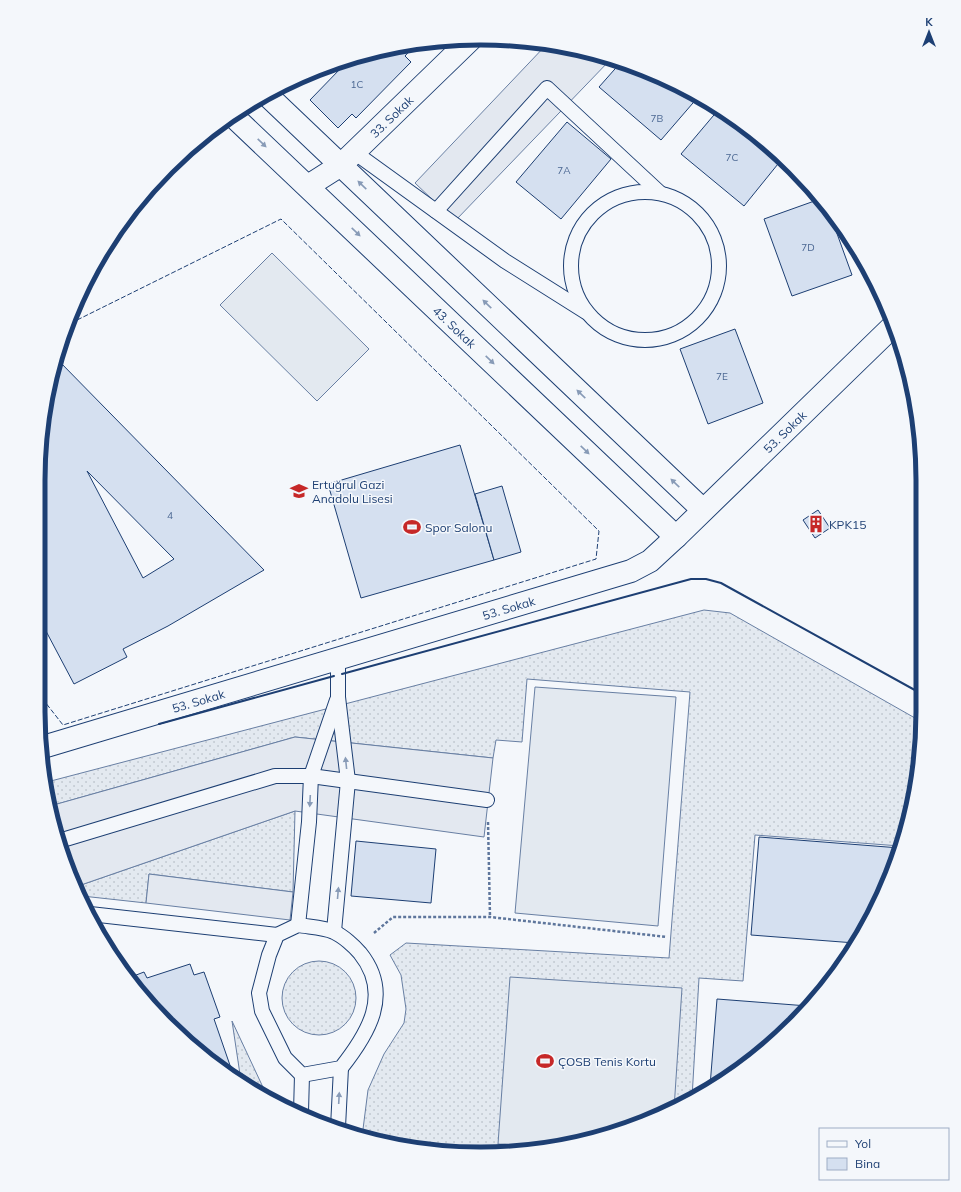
<svg xmlns="http://www.w3.org/2000/svg" width="961" height="1192" viewBox="0 0 961 1192" font-family="Mulish,sans-serif">
	<style>
		.grass { fill: url(#grass-dots); stroke: #687fa3 }
		.pitch { fill: #e3e9f0; stroke: #687fa3 }
		.parking { fill: #e3e8f0; stroke: #687fa3 }
		.building { fill: #d5e0f0; stroke: #1d3f73; fill-rule: evenodd }
		.lines { fill: none; stroke-linecap: round; stroke-linejoin: round }
		.service-casing { stroke: #1d3f73; stroke-width: 16 }
		.minor-casing { stroke: #1d3f73; stroke-width: 24 }
		.path { stroke: #5e769c; stroke-width: 2.5; stroke-dasharray: 3 2; stroke-linecap: butt }
		.service { stroke: #f4f7fb; stroke-width: 14 }
		.minor { stroke: #f4f7fb; stroke-width: 22 }
		.fence { stroke: #1d3f73; stroke-width: 1; stroke-dasharray: 5 2; stroke-linecap: butt }
		.wall { stroke: #1d3f73; stroke-width: 2 }
		.oneway { fill: #889bb7 }
		.labels { text-anchor: middle; dominant-baseline: central; stroke-width: 3; stroke-linejoin: round; paint-order: stroke }
		.number-label { font-size: 10px; fill: #4b6792 }
		.street-label { font-size: 12px; fill: #1d3f73; stroke: #f4f7fb }
		.poi-label { font-size: 12px; fill: #1d3f73; stroke: #f4f7fb; text-anchor: start }
		.rim { fill: none; stroke: #1d3f73; stroke-width: 5 }
	</style>
	<defs>
		<pattern id="grass-dots" width="8" height="8" patternUnits="userSpaceOnUse"><rect width="8" height="8" fill="#e3e9f0"/><path d="M2 2h.1M6 6h.1" fill="none" stroke="#c2c9d1" stroke-width="1.8" stroke-linecap="round"/></pattern>
	</defs>
	<rect width="100%" height="100%" fill="#f4f7fb"/>
	<g class="grass">
		<path d="M704 610 730 613 922 722C922 759 913 813 900 846L755 835 743 981 699 978 692 1098 676 1108 567 1145 480 1154 362 1137 368 1090 384 1054 404 1023 406 1009 401 975 390 955 406 943 669 958 690 692 527 679 522 742 496 740 493 758 295 737 50 806 47 782Z"/>
		<polygon points="295,811 293,892 149,874 146,903 82,896 78,886"/>
		<circle cx="319" cy="998" r="37"/>
		<polygon points="232,1021 268,1098 259,1095 241,1081"/>
	</g>
	<g class="pitch">
		<polygon points="272,253 369,349 317,401 220,305"/>
		<polygon points="535,687 676,697 658,926 515,913"/>
		<polygon points="510,977 682,988 674,1109 567,1145 548,1147 498,1144"/>
	</g>
	<g class="parking">
		<polygon points="547,44 611,59 455,221 415,183"/>
		<polygon points="295,737 493,758 484,837 295,811 78,886 53,826 50,806"/>
		<polygon points="149,874 293,892 290,920 146,903"/>
	</g>
	<g class="building">
		<polygon points="415,45 405,56 411,62 356,118 352,114 338,128 310,100 341,68 337,64 366,53"/>
		<polygon points="622,61 699,96 661,140 599,87"/>
		<polygon points="719,109 782,159 744,206 681,154"/>
		<polygon points="567,122 611,159 561,219 516,182"/>
		<polygon points="820,199 827,206 852,275 792,296 764,219"/>
		<polygon points="735,329 763,403 708,424 680,349"/>
		<path d="M57 359 264 570 168 626 123 649 127 657 74 684 38 616 39 451 47 394ZM87 471 174 559 143 578Z"/>
		<polygon points="460,445 494,560 361,598 328,484"/>
		<polygon points="502,486 521,552 494,560 475,494"/>
		<polygon points="818,510 830,528 815,538 803,520"/>
		<polygon points="759,837 900,848 877,907 855,943 751,935"/>
		<polygon points="356,841 436,849 431,903 351,896"/>
		<polygon points="190,964 194,975 204,972 220,1017 214,1019 233,1074 167,1024 131,977 144,972 147,978"/>
		<polygon points="717,999 808,1006 772,1044 710,1086"/>
	</g>
	<g class="lines">
		<g class="service-casing">
			<g id="service">
				<polyline points="354,152 505,261 586,312"/>
				<circle cx="645" cy="266" r="74"/>
				<polyline points="436,211 547,88 660,193"/>
				<polyline points="59,841 275,776 311,776 487,800"/>
				<polyline points="90,914 277,935"/>
				<path d="M298 925C309 927 324 927 334 932 343 936 354 946 360 953 393 994 368 1034 341 1068L302 1075 285 1058 262 1011 259 993 269 955 277 935Z"/>
				<polyline points="298,925 309,822 311,776 337,700"/>
				<polyline points="334,931 348,781 338,697 338,659"/>
				<polyline points="301,1112 302,1075"/>
				<polyline points="338,1127 341,1068"/>
			</g>
		</g>
		<g class="minor-casing">
			<g id="minor">
				<polyline points="267,95 703,510"/>
				<path id="s1" d="M233 116 676 537"/>
				<path id="s2" d="M308 186 341 165 470 40"/>
				<path id="s3" d="M43 747 631 571 650 561 676 537 893 326"/>
			</g>
		</g>
		<g class="path">
			<polyline points="488,822 490,917"/>
			<polyline points="374,933 393,917 490,917 667,937"/>
		</g>
		<use href="#service" class="service"/>
		<use href="#minor" class="minor"/>
		<polyline class="fence" points="38,693 63,725 596,559 599,531 281,219 67,325"/>
		<g class="wall">
			<polyline points="342,674 691,579 706,579 721,583 922,694"/>
			<polyline points="159,724 334,676"/>
		</g>
	</g>
	<defs><path id="oneway-solid" d="M-6-.8H1V-3.2L6.5 0L1 3.2V.8H-6Z"/></defs>
	<g class="oneway">
		<use href="#oneway-solid" transform="translate(262 143) rotate(44)"/>
		<use href="#oneway-solid" transform="translate(362 185) rotate(-136)"/>
		<use href="#oneway-solid" transform="translate(356 232) rotate(44)"/>
		<use href="#oneway-solid" transform="translate(487 304) rotate(-136)"/>
		<use href="#oneway-solid" transform="translate(490 360) rotate(44)"/>
		<use href="#oneway-solid" transform="translate(581 394) rotate(-136)"/>
		<use href="#oneway-solid" transform="translate(585 450) rotate(44)"/>
		<use href="#oneway-solid" transform="translate(675 483) rotate(-136)"/>
		<use href="#oneway-solid" transform="translate(346 763) rotate(-96)"/>
		<use href="#oneway-solid" transform="translate(310 801) rotate(93)"/>
		<use href="#oneway-solid" transform="translate(338 893) rotate(-85)"/>
		<use href="#oneway-solid" transform="translate(339 1098) rotate(-87)"/>
	</g>
	<defs>
		<g id="school-bare" transform="scale(1.38)"><path d="M0-5L7-2L0 1L-7-2ZM-4 1L0 2.5L4 1V4Q0 6-4 4Z" fill="#c62828" stroke="#f4f7fb" stroke-width="2.5" paint-order="stroke"/></g>
		<g id="building-bare" transform="scale(1.38)"><path d="M-4-6H4V6H1V3H-1V6H-4ZM-2.5-4.3h1.7v1.8h-1.7ZM.8-4.3h1.7v1.8H.8ZM-2.5-1h1.7V.8h-1.7ZM.8-1h1.7V.8H.8Z" fill="#c62828" stroke="#f4f7fb" stroke-width="2.5" paint-order="stroke"/></g>
		<g id="stadium-bare" transform="scale(1.38)"><path d="M0-5a6.5 5 0 1 0 0 10a6.5 5 0 1 0 0-10ZM-3.5-1.8h7v3.6h-7Z" fill="#c62828" stroke="#f4f7fb" stroke-width="2.5" paint-order="stroke"/></g>
	</defs>
	<g fill-rule="evenodd">
		<use href="#school-bare" x="299" y="491"/>
		<use href="#building-bare" x="816" y="524"/>
		<use href="#stadium-bare" x="412" y="527"/>
		<use href="#stadium-bare" x="545" y="1061"/>
	</g>
	<g class="labels">
		<g class="number-label">
			<text x="357" y="84">1C</text>
			<text x="657" y="118">7B</text>
			<text x="732" y="157">7C</text>
			<text x="564" y="170">7A</text>
			<text x="808" y="247">7D</text>
			<text x="722" y="376">7E</text>
			<text x="170" y="515">4</text>
		</g>
		<g class="street-label">
			<text stroke="none"><textPath href="#s2" startOffset="109">33. Sokak</textPath></text>
			<text stroke="none"><textPath href="#s1" startOffset="306">43. Sokak</textPath></text>
			<text stroke="none"><textPath href="#s3" startOffset="822">53. Sokak</textPath></text>
			<text stroke="none"><textPath href="#s3" startOffset="486">53. Sokak</textPath></text>
			<text stroke="none"><textPath href="#s3" startOffset="162">53. Sokak</textPath></text>
		</g>
		<g class="poi-label">
			<text x="312" y="484">Ertuğrul Gazi<tspan x="312" dy="14">Anadolu Lisesi</tspan></text>
			<text x="829" y="524">KPK15</text>
			<text x="425" y="527">Spor Salonu</text>
			<text x="558" y="1061">ÇOSB Tenis Kortu</text>
		</g>
	</g>
	<path d="M0 0H961V1192H0ZM480 45H481A435 435 0 0 1 916 480V712A435 435 0 0 1 481 1147H480A435 435 0 0 1 45 712V480A435 435 0 0 1 480 45Z" fill="#f4f7fb" fill-rule="evenodd"/>
	<path class="rim" d="M480 45H481A435 435 0 0 1 916 480V712A435 435 0 0 1 481 1147H480A435 435 0 0 1 45 712V480A435 435 0 0 1 480 45Z"/>
	<rect x="819" y="1128" width="130" height="52" fill="#f4f7fb" stroke="#9eadc5"/>
	<rect x="827" y="1141" width="20" height="6" fill="#f4f7fb" stroke="#9eadc5"/>
	<text x="855" y="1148" font-size="12" fill="#1d3f73">Yol</text>
	<rect x="827" y="1158" width="20" height="12" fill="#d5e0f0" stroke="#9eadc5"/>
	<text x="855" y="1168" font-size="12" fill="#1d3f73">Bina</text>
	<g transform="translate(929 32)" stroke="#f4f7fb" stroke-width="3" paint-order="stroke">
	<path d="M0-3L7 15L0 10L-7 15Z" fill="#1d3f73"/>
	<text y="-6" font-size="11" font-weight="bold" text-anchor="middle" fill="#1d3f73">K</text>
	</g>
</svg>
